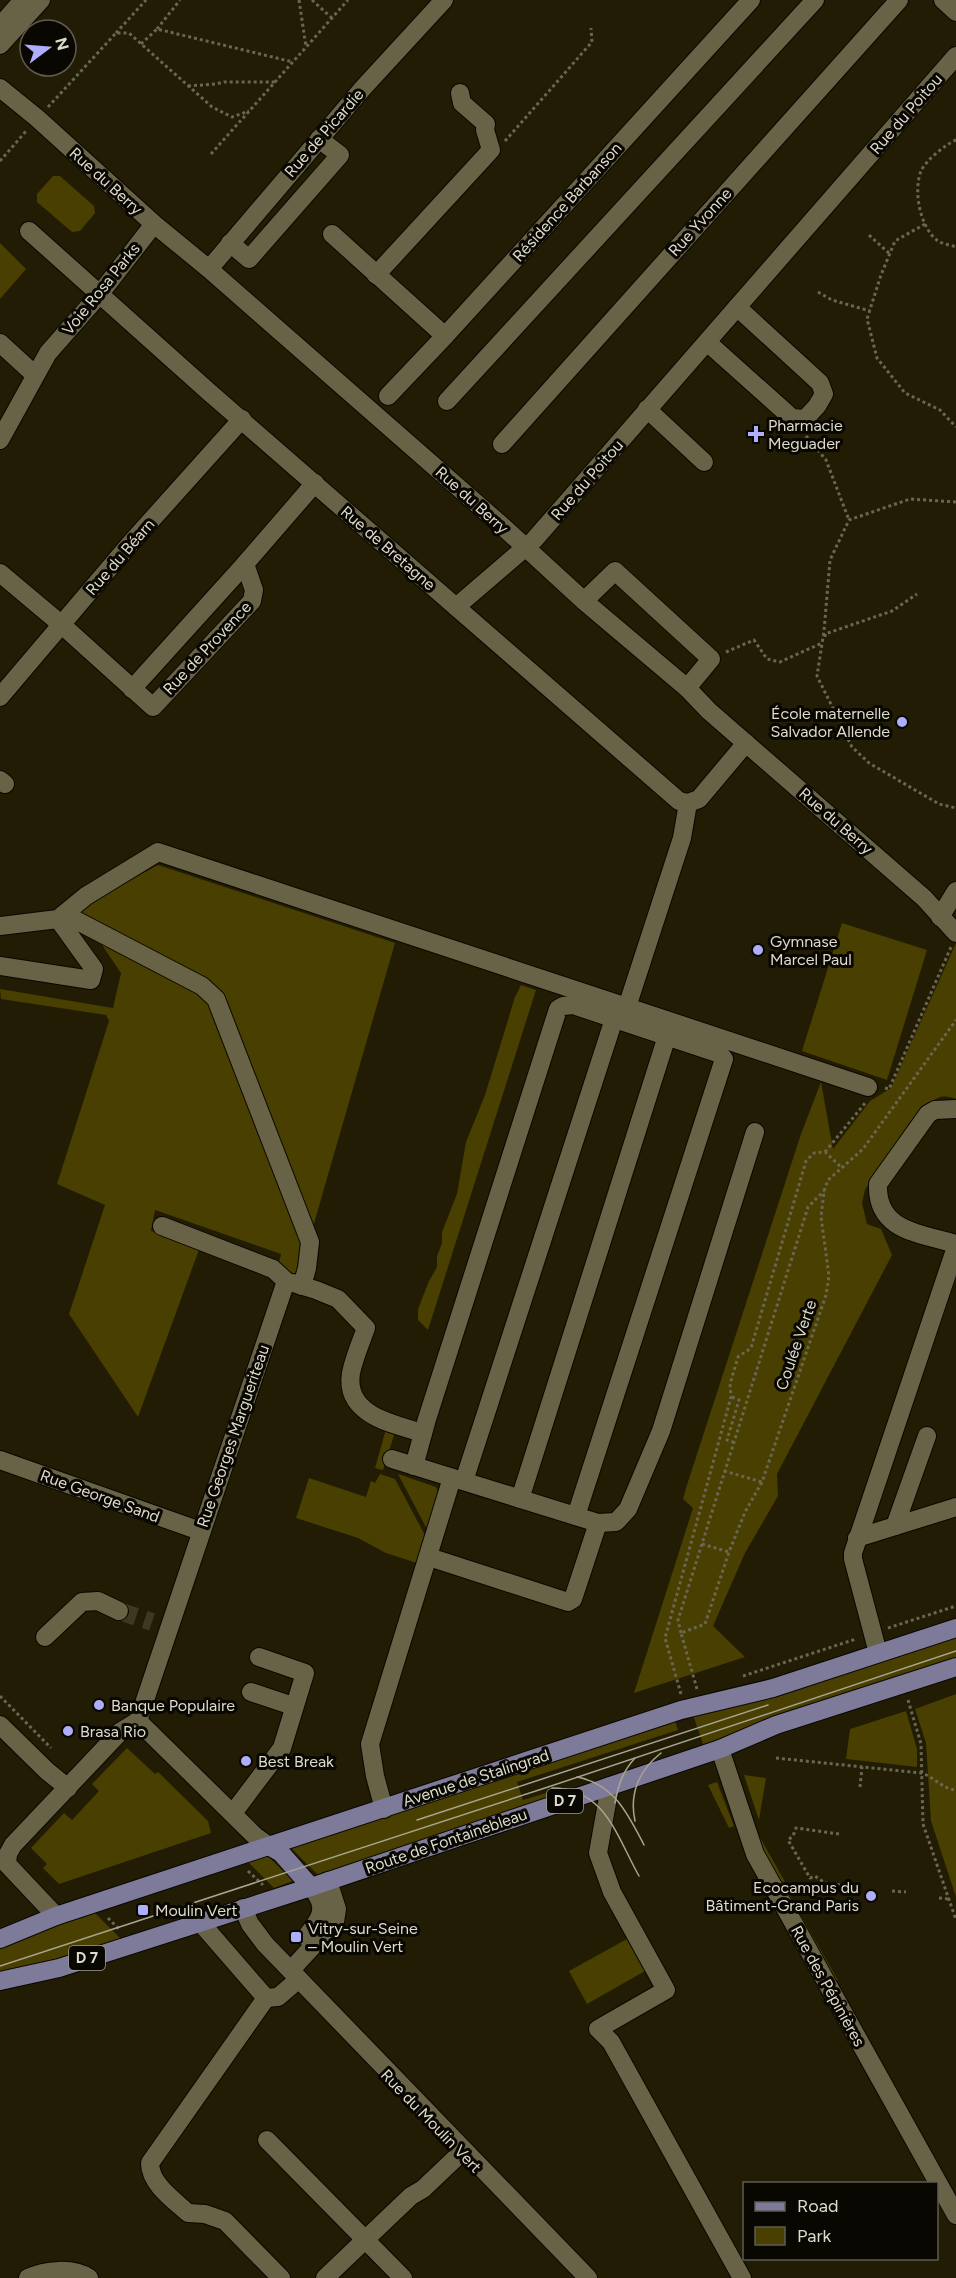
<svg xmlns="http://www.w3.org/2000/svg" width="956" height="2278" viewBox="0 0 956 2278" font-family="Figtree,sans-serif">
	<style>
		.green { fill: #483f01 }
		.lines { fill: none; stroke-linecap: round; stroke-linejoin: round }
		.minor-tunnel { stroke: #3d3921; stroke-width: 18; stroke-dasharray: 18 9; stroke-linecap: butt }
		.minor-casing { stroke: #0b0700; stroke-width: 20 }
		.major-casing { stroke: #0b0700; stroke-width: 20 }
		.path { stroke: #6a6651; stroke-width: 3; stroke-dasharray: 3 3; stroke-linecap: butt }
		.minor { stroke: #686347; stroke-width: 18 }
		.major { stroke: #7e7b9a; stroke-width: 18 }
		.tram { stroke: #a8a492; stroke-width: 1.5 }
		.poi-dot { fill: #afaefa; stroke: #090701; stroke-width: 2 }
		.labels { text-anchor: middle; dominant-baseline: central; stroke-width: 6; stroke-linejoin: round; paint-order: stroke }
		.shield { fill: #090701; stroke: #9e9b8f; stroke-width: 1.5 }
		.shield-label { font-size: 15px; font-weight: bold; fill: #dedbcc }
		.street-label { font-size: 16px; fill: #dedbcc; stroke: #090701 }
		.poi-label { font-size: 16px; fill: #dedbcc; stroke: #090701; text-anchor: start }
	</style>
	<rect width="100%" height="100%" fill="#211c03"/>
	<g class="green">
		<polygon points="53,176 60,176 94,206 95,213 80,231 72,232 37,202 37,194"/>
		<polygon points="0,243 26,269 0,299"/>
		<polygon points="158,865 395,943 302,1265 297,1276 278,1267 281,1254 155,1210 151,1231 175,1236 200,1247 138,1417 69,1314 105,1205 57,1184 109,1021 106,1015 1,999 0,989 113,1008 121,973 102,945 86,935 77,909"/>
		<polygon points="842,923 927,950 887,1080 802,1051"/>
		<path d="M956 943V1099C950 1097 944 1095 938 1098 919 1105 878 1171 865 1190L862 1203 867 1224 881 1229 892 1255 777 1474 778 1496 745 1553 713 1626 745 1657 634 1693 693 1508 683 1499 686 1488 801 1134 821 1082 833 1149 870 1101 891 1088Z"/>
		<polygon points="521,985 536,990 428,1330 418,1320 418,1309 429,1281 437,1267 437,1256 442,1243 442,1232 457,1194 466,1142 485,1095 515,997"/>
		<polygon points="386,1429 395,1432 383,1470 375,1468"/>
		<polygon points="380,1474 395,1479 427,1539 420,1564 386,1553 358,1538 296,1518 309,1478 366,1497 371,1481 375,1483"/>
		<path d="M398 1474 436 1487C444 1501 433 1519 429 1533Z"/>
		<polygon points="956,1635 956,1658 765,1721 704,1747 693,1715 750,1703"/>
		<polygon points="956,1694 956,1897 931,1821 926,1743 915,1709"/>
		<polygon points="906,1711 917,1749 917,1767 846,1759 850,1729"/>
		<polygon points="675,1721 678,1730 517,1782 523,1800 546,1793 561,1794 318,1875 291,1848"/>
		<polygon points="127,1748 155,1774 158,1772 208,1821 211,1833 59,1884 43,1868 47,1864 31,1848 64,1813 72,1820 99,1791 92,1784"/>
		<polygon points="744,1775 766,1778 759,1820"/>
		<polygon points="717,1782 734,1826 729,1828 708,1785"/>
		<polygon points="757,1832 789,1889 792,1900 838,1980 835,1981 762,1853"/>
		<polygon points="267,1855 293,1881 274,1888 248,1862"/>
		<polygon points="94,1912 121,1939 54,1962 0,1974 0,1948 21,1937"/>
		<polygon points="627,1939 645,1971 587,2004 569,1971"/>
	</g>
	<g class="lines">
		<polyline class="minor-tunnel" points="119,1611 152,1622"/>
		<g class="minor-casing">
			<g id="minor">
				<polyline points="943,0 956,12"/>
				<polyline points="0,26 23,0"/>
				<polyline points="0,45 41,0"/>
				<polyline points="0,88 37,118 154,224 209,269 500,524 584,601 687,688 709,711 924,898 956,933"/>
				<polyline points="29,231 209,392 679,801 688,803 699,799 746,743"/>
				<polyline points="332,234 445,336 751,0"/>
				<polyline points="230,243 249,259 340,155 319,139"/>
				<polyline points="209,269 363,88 444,0"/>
				<polyline points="376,275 491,150 485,130 486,124 462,103 460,93"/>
				<polyline points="707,342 792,418 805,419 817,406 824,394 820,383 737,307"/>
				<polyline points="0,343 35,375"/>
				<polyline points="388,396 445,336"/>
				<polyline points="447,401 815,0"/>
				<polyline points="647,409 704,462"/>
				<polyline points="0,440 48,353 99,295 154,224"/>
				<polyline points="502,444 899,0"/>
				<polyline points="0,573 62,625 153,707 252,601 254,590 245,564 315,483"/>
				<polyline points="584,601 615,571 711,659 687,688"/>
				<polyline points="456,607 534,540 956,56"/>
				<polyline points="132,689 245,564"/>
				<polyline points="0,697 129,545 242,419"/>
				<polyline points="0,780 5,784"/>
				<polyline points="688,803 682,838 627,1007 868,1087"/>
				<polyline points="64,914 202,986 216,999 310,1242 307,1268 302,1286"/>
				<polyline points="940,917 956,891"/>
				<polyline points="0,926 58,919 86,896 158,852 627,1007"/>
				<polyline points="0,966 91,980 94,969 58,919"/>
				<path d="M956 1109 935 1110 928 1114 878 1184C876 1231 919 1233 956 1244"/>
				<path d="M293 1283 316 1290 338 1299 366 1328C361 1342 354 1358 351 1373 344 1415 393 1424 423 1433"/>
				<polyline points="392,1459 598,1523 616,1522 628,1509 661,1431 755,1132"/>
				<polyline points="0,1460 200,1531"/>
				<polyline points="414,1466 427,1419 558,1009 563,1006 573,1005 720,1054 724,1059 576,1516"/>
				<polyline points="464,1481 614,1019"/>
				<polyline points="520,1499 667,1036"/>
				<polyline points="895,1526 927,1436"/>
				<polyline points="857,1538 956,1507"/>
				<polyline points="429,1557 568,1602 573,1599 598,1523"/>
				<polyline points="45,1637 82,1602 98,1601 119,1611"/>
				<polyline points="878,1653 853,1559 853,1553 956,1247"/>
				<polyline points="251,1692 293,1706"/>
				<polyline points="138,1721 286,1281 273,1269 162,1226"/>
				<polyline points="0,1725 47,1771 68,1788"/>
				<polyline points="720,1749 755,1854 956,2215"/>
				<polyline points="610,1786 598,1853 612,1892 666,1990 598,2029 611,2042 742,2278"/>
				<polyline points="384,1809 375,1776 370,1744 452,1478"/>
				<polyline points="233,1813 282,1748 305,1673 259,1657"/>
				<polyline points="243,1908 250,1924 265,1944 588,2278"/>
				<polyline points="56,1916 7,1864 8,1854 13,1845 120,1732 138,1721 255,1836 269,1846"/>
				<path d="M200 1922 266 1998 150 2163C150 2184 174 2200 188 2213L205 2214 225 2221 281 2278"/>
				<path d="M306 1937C321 1918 329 1908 311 1887"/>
				<polyline points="291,1970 335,1922 337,1909 328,1881"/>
				<polyline points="266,1998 278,1997 299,1979"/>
				<polyline points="267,2140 403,2278"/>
				<path d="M28 2278C45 2270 73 2267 89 2278"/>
				<polyline points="325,2278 411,2196 423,2189 464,2150"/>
			</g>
		</g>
		<g class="major-casing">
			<g id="major">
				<polyline points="269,1846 281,1853 311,1887"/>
				<polyline points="0,1939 56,1916 681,1710 773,1688 956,1628"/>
				<polyline points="0,1981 59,1968 311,1887 720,1749 776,1725 956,1667"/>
			</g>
		</g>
		<g class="path">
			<polyline points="299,0 306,47"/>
			<polyline points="312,0 332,18"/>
			<polyline points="157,29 180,0"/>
			<polyline points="116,33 146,0"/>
			<polyline points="141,44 157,29 293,62"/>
			<polyline points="188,86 216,84 224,82 275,82"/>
			<polyline points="48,107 116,33 129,33 212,107 232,117 249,111"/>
			<path d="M956 140C946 144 925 161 921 171 913 191 920 228 938 241 942 244 951 245 956 247"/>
			<polyline points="505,141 592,42 591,28"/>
			<polyline points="211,154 348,0"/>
			<polyline points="0,161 27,130"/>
			<polyline points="925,224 895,241 881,275 867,319 877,358 905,393 940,410 956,427"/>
			<polyline points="869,235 890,254"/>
			<polyline points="818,292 832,300 870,311"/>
			<polyline points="806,436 826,460 849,520"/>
			<polyline points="956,502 910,499 849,520 830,560 824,631 817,676 852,747 869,763 939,804 956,808"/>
			<polyline points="825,637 825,634 892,611 917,594"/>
			<polyline points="726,652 754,640 767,659 780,662 822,643"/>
			<polyline points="885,1088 889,1089 951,947"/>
			<polyline points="825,1152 866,1102"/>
			<polyline points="732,1397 739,1400 727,1440 733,1442"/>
			<polyline points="724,1471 762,1482"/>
			<polyline points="702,1544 729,1552"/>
			<polyline points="888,1628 956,1606"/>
			<polyline points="681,1633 678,1620 808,1207 824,1191"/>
			<polyline points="743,1676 856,1639"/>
			<polyline points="697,1689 681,1633 705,1624 729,1552 745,1512 762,1482 826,1295 829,1276 821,1217 824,1191 828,1180 863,1149 956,1020"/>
			<polyline points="681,1694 665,1638 731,1397 730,1384 738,1357 751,1348 806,1161 814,1153 825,1152 841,1167"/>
			<polyline points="0,1696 51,1748"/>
			<polyline points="908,1700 921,1744 923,1824 956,1920"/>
			<path d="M776 1758 921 1773C935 1777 942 1789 956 1790"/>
			<polyline points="860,1787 862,1767"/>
			<polyline points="839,1834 796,1828 793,1836 788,1840 810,1878 815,1876 825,1883 857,1887"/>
			<polyline points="248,1871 263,1885"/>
			<polyline points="892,1891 906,1892"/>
			<polyline points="939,1898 949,1899"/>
			<polyline points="108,1918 120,1930"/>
		</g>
		<use href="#minor" class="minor"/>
		<use href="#major" class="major"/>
		<g class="tram">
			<path d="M577 1777C614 1784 628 1814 644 1845"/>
			<path d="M552 1788C605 1788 617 1837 639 1876"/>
			<path d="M615 1803C618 1785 623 1771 635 1758"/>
			<polyline points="417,1820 768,1705"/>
			<path d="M635 1821C629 1794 639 1770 661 1753"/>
			<polyline points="0,1966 545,1788 956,1651"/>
		</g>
	</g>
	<g class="poi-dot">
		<path d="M753 425h6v6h6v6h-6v6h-6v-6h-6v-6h6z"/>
		<circle cx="902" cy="722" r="6"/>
		<circle cx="758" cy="950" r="6"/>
		<circle cx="99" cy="1705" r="6"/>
		<circle cx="68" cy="1731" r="6"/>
		<circle cx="246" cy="1761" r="6"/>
		<circle cx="871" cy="1896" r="6"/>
		<rect x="137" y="1904" width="12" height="12" rx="3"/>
		<rect x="290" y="1931" width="12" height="12" rx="3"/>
	</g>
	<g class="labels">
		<g class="shield">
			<rect x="547" y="1789" width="36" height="24" rx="4.5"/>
			<rect x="69" y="1946" width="36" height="24" rx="4.5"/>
		</g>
		<g class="shield-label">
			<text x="565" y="1801">D 7</text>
			<text x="87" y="1958">D 7</text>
		</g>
		<g class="street-label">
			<text transform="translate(906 114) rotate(-49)">Rue du Poitou</text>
			<text transform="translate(324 133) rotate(-49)">Rue de Picardie</text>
			<text transform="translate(106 181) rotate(42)">Rue du Berry</text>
			<text transform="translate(567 202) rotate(-48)">Résidence Barbanson</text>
			<text transform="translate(700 222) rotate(-48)">Rue Yvonne</text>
			<text transform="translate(101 289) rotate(-51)">Voie Rosa Parks</text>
			<text transform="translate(587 480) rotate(-49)">Rue du Poitou</text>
			<text transform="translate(472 500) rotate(42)">Rue du Berry</text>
			<text transform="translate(388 548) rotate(41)">Rue de Bretagne</text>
			<text transform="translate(120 557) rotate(-49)">Rue du Béarn</text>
			<text transform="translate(207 648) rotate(-47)">Rue de Provence</text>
			<text transform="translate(836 821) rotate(41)">Rue du Berry</text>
			<text transform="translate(796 1345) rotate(-71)">Coulée Verte</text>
			<text transform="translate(233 1436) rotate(-71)">Rue Georges Margueriteau</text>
			<text transform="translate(100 1496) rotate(20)">Rue George Sand</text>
			<text transform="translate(476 1778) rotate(-18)">Avenue de Stalingrad</text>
			<text transform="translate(446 1841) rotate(-19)">Route de Fontainebleau</text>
			<text transform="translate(828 1986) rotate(61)">Rue des Pépinières</text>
			<text transform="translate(431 2121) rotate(46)">Rue du Moulin Vert</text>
		</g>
		<g class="poi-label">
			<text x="768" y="425">Pharmacie<tspan x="768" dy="18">Meguader</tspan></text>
			<text x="890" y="713" text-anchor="end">École maternelle<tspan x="890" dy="18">Salvador Allende</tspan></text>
			<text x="770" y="941">Gymnase<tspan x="770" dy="18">Marcel Paul</tspan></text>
			<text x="111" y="1705">Banque Populaire</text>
			<text x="80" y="1731">Brasa Rio</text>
			<text x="258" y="1761">Best Break</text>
			<text x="859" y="1887" text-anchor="end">Ecocampus du<tspan x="859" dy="18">Bâtiment-Grand Paris</tspan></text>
			<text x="155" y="1910">Moulin Vert</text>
			<text x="308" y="1928">Vitry-sur-Seine<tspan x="308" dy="18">– Moulin Vert</tspan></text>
		</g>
	</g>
	<rect x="743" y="2182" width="195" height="78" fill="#090701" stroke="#5e5c52" stroke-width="1.5"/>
	<rect x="755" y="2202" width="30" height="9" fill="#7e7b9a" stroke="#5e5c52" stroke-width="1.5"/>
	<text x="797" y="2212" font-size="18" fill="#dedbcc">Road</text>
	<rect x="755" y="2227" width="30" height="18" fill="#483f01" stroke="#5e5c52" stroke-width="1.5"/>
	<text x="797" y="2242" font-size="18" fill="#dedbcc">Park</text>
	<g transform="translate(48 48) rotate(74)"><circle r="28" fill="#090701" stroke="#5e5c52" stroke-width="1.5"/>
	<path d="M0-4.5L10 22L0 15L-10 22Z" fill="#afaefa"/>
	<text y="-9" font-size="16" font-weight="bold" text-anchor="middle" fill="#dedbcc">N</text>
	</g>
</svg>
